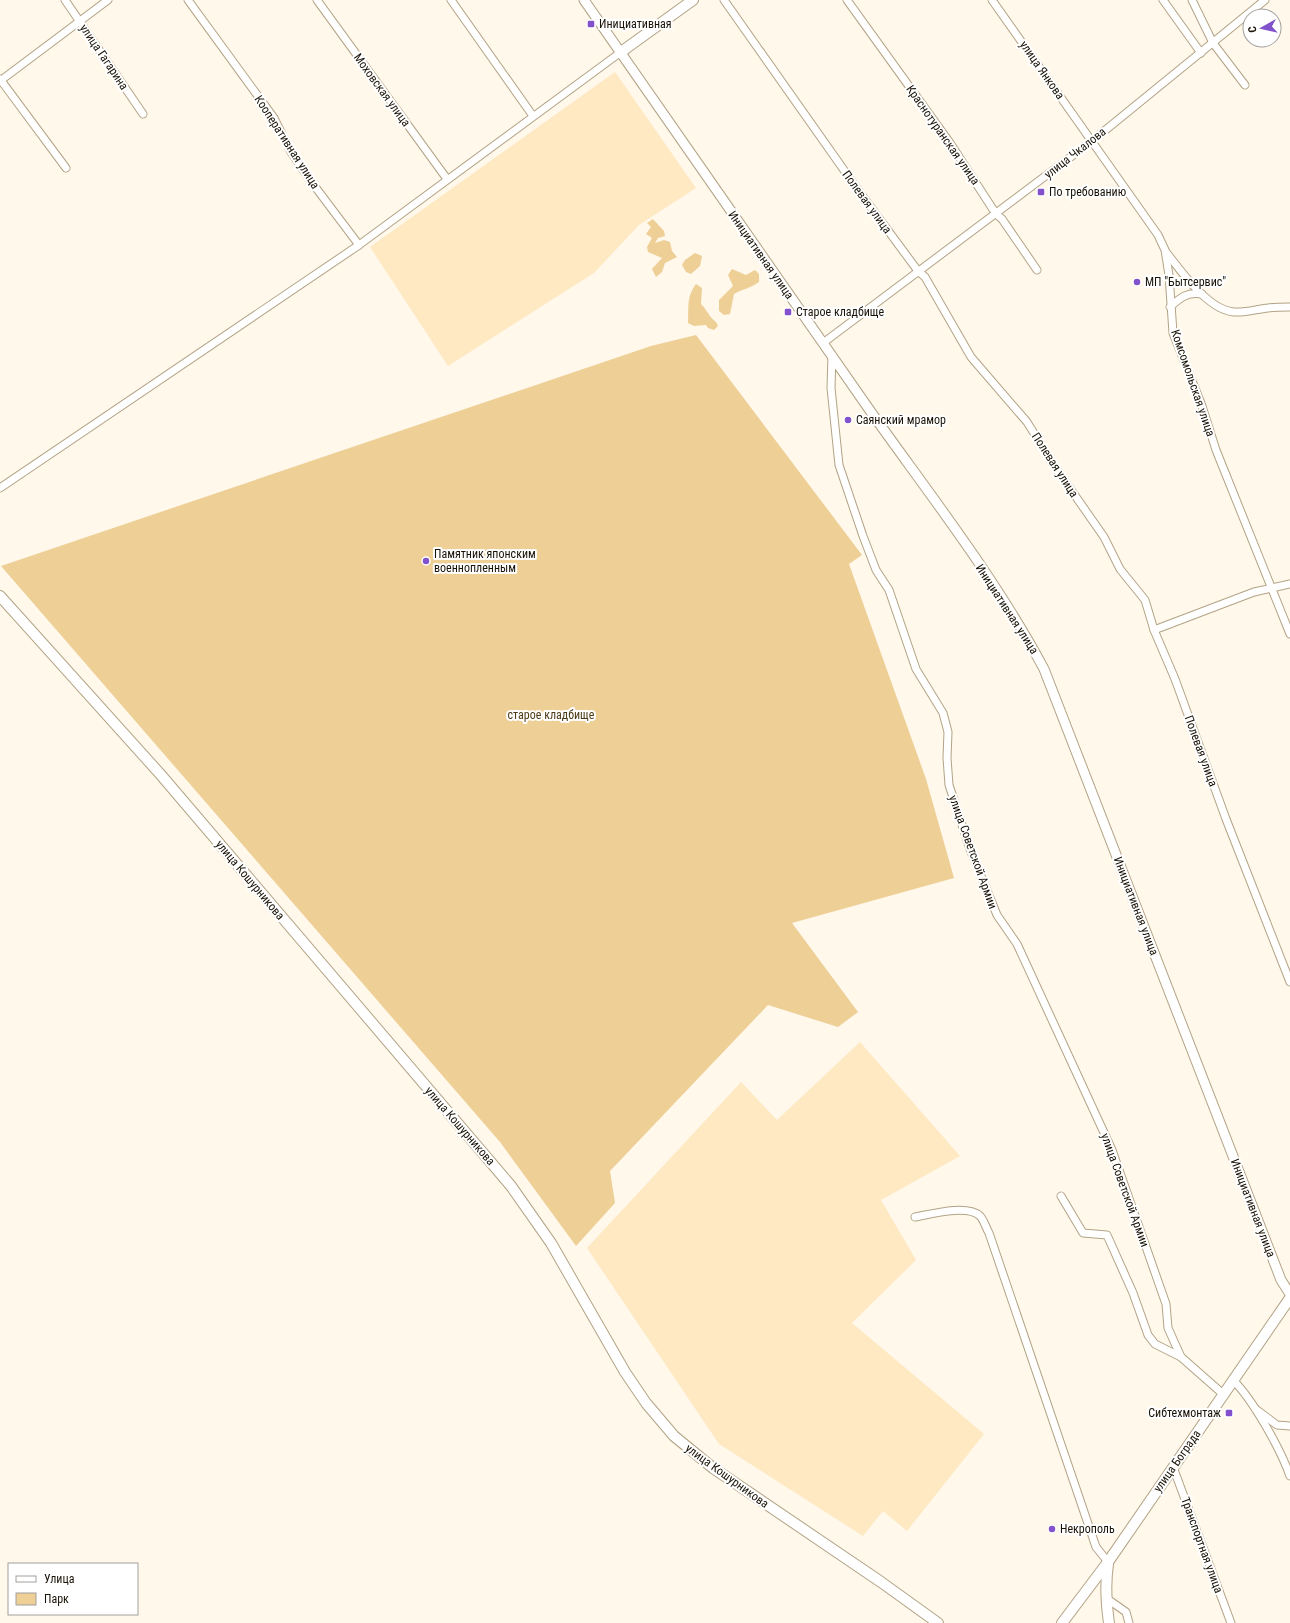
<svg xmlns="http://www.w3.org/2000/svg" width="1290" height="1623" viewBox="0 0 1290 1623" font-family="'Roboto Condensed',sans-serif">
	<style>
		.built { fill: #ffe9c3 }
		.green { fill: #eecf96 }
		.lines { fill: none; stroke-linecap: round; stroke-linejoin: round }
		.minor-casing { stroke: #b3a385; stroke-width: 9 }
		.tertiary-casing { stroke: #b3a385; stroke-width: 11 }
		.secondary-casing { stroke: #b3a385; stroke-width: 12 }
		.minor { stroke: #fff; stroke-width: 7 }
		.tertiary { stroke: #fff; stroke-width: 9 }
		.secondary { stroke: #fff; stroke-width: 10 }
		.poi-dot { fill: #8152cb; stroke: #fff; stroke-width: 1.5 }
		.labels { text-anchor: middle; dominant-baseline: central; stroke-width: 4; stroke-linejoin: round; paint-order: stroke }
		.poi-label { font-size: 12px; fill: #181207; stroke: #fff; text-anchor: start }
		.street-label { font-size: 12px; fill: #181207; stroke: #fff }
		.park-label { font-size: 12px; fill: #4d3a14; stroke: #fff }
	</style>
	<rect width="100%" height="100%" fill="#fff8eb"/>
	<g class="built">
		<polygon points="615,72 696,188 639,225 594,273 448,366 370,247"/>
		<polygon points="860,1042 960,1156 881,1200 916,1260 852,1323 984,1434 907,1531 883,1511 863,1536 719,1444 587,1248 741,1082 777,1120"/>
	</g>
	<g class="green">
		<polygon points="653,219 664,231 665,236 658,238 655,243 664,240 670,242 672,251 677,257 665,263 662,272 656,277 652,269 662,258 648,252 647,247 652,238 646,234 651,227 647,223"/>
		<polygon points="695,253 702,256 700,266 691,274 686,272 682,265 685,260"/>
		<path d="M732 269 746 275 755 270 759 274V282C751 288 743 289 734 294L730 314 724 315 719 311V300L733 286 728 275Z"/>
		<path d="M696 284 702 288 701 304C707 310 710 318 716 322L718 326 714 330 708 328 706 325 694 326 688 323C689 307 686 298 696 284Z"/>
		<polygon points="696,335 862,555 849,564 926,779 954,878 792,923 858,1012 838,1027 768,1005 610,1171 615,1203 576,1246 500,1142 1,566 651,346"/>
	</g>
	<g class="lines">
		<g class="minor-casing">
			<g id="minor">
				<polyline points="65,0 143,114"/>
				<polyline points="188,0 274,118 291,152 310,180 359,245"/>
				<polyline points="317,0 447,179"/>
				<polyline points="451,0 533,116"/>
				<polyline points="724,0 858,190 918,271 925,277 971,357 1027,422 1053,464 1104,537 1120,569 1145,600 1154,630 1175,679 1226,819 1290,982"/>
				<polyline points="847,0 950,143 996,214 1002,219 1037,270"/>
				<polyline points="992,0 1158,235 1165,250 1169,275 1173,333 1202,406 1216,450 1290,634"/>
				<polyline points="1163,0 1201,53"/>
				<polyline points="1192,0 1213,43 1245,85"/>
				<polyline points="0,79 66,168"/>
				<polyline points="0,81 108,0"/>
				<path d="M1166 252C1181 271 1208 310 1234 312 1246 313 1257 309 1268 308 1275 307 1283 307 1290 307"/>
				<path d="M1170 307C1181 297 1187 292 1202 294"/>
				<polyline points="823,343 1092,141 1265,0"/>
				<polyline points="832,355 831,388 839,465 863,536 876,570 889,590 916,669 943,713 948,732 947,758 949,785 970,849 997,915 1017,944 1112,1150 1166,1304 1168,1328 1181,1357 1223,1394"/>
				<polyline points="0,488 359,245 621,52"/>
				<polyline points="1154,630 1254,592 1290,584"/>
				<polyline points="1061,1196 1083,1233 1107,1235 1133,1293 1148,1335 1155,1344 1181,1357"/>
				<path d="M915 1217C931 1214 968 1204 980 1216 984 1220 986 1228 989 1233L1096 1547 1108 1562"/>
				<path d="M1233 1380C1253 1400 1280 1448 1290 1476"/>
				<polyline points="1257,1410 1277,1425 1290,1426"/>
				<polyline points="1173,1467 1231,1623"/>
				<polyline points="1106,1598 1126,1612 1129,1623"/>
			</g>
		</g>
		<g class="tertiary-casing">
			<path id="tertiary" d="M584 0C680 137 775 275 871 412 930 495 996 579 1044 669L1281 1280 1290 1294"/>
		</g>
		<g class="secondary-casing">
			<g id="secondary">
				<polyline points="621,52 693,0"/>
				<polyline points="0,596 161,775 511,1186 551,1243 625,1372 646,1403 674,1436 713,1468 881,1582 938,1623"/>
				<path d="M1108 1564C1105 1584 1106 1602 1109 1623"/>
				<polyline points="1062,1623 1108,1562 1290,1298"/>
			</g>
		</g>
		<use href="#minor" class="minor"/>
		<use href="#tertiary" class="tertiary"/>
		<use href="#secondary" class="secondary"/>
	</g>
	<g class="poi-dot">
		<rect x="587" y="20" width="8" height="8" rx="2"/>
		<rect x="1037" y="188" width="8" height="8" rx="2"/>
		<circle cx="1137" cy="282" r="4"/>
		<rect x="784" y="308" width="8" height="8" rx="2"/>
		<circle cx="848" cy="420" r="4"/>
		<circle cx="426" cy="561" r="4"/>
		<rect x="1225" y="1409" width="8" height="8" rx="2"/>
		<circle cx="1052" cy="1529" r="4"/>
	</g>
	<g class="labels">
		<g class="poi-label">
			<text x="599" y="24">Инициативная</text>
			<text x="1049" y="192">По требованию</text>
			<text x="1145" y="282">МП "Бытсервис"</text>
			<text x="796" y="312">Старое кладбище</text>
			<text x="856" y="420">Саянский мрамор</text>
			<text x="434" y="554">Памятник японским<tspan x="434" dy="14">военнопленным</tspan></text>
			<text x="1221" y="1413" text-anchor="end">Сибтехмонтаж</text>
			<text x="1060" y="1529">Некрополь</text>
		</g>
		<g class="street-label">
			<text transform="translate(104 57) rotate(56)">улица Гагарина</text>
			<text transform="translate(1042 70) rotate(55)">улица Янкова</text>
			<text transform="translate(382 90) rotate(54)">Моховская улица</text>
			<text transform="translate(943 135) rotate(55)">Краснотуранская улица</text>
			<text transform="translate(287 142) rotate(57)">Кооперативная улица</text>
			<text transform="translate(1075 153) rotate(-38)">улица Чкалова</text>
			<text transform="translate(867 202) rotate(54)">Полевая улица</text>
			<text transform="translate(761 255) rotate(55)">Инициативная улица</text>
			<text transform="translate(1193 383) rotate(71)">Комсомольская улица</text>
			<text transform="translate(1055 465) rotate(57)">Полевая улица</text>
			<text transform="translate(1007 609) rotate(57)">Инициативная улица</text>
			<text transform="translate(1201 751) rotate(70)">Полевая улица</text>
			<text transform="translate(973 852) rotate(70)">улица Советской Армии</text>
			<text transform="translate(250 880) rotate(50)">улица Кошурникова</text>
			<text transform="translate(1136 906) rotate(69)">Инициативная улица</text>
			<text transform="translate(460 1126) rotate(49)">улица Кошурникова</text>
			<text transform="translate(1125 1190) rotate(70)">улица Советской Армии</text>
			<text transform="translate(1253 1208) rotate(69)">Инициативная улица</text>
			<text transform="translate(1177 1461) rotate(-55)">улица Бограда</text>
			<text transform="translate(727 1476) rotate(36)">улица Кошурникова</text>
			<text transform="translate(1202 1545) rotate(70)">Транспортная улица</text>
		</g>
		<g class="park-label">
			<text x="551" y="715">старое кладбище</text>
		</g>
	</g>
	<rect x="8" y="1563" width="130" height="52" fill="#ffffff" stroke="#a3a09c"/>
	<rect x="16" y="1576" width="20" height="6" fill="#ffffff" stroke="#a3a09c"/>
	<text x="44" y="1583" font-size="12" fill="#181207">Улица</text>
	<rect x="16" y="1593" width="20" height="12" fill="#eecf96" stroke="#a3a09c"/>
	<text x="44" y="1603" font-size="12" fill="#181207">Парк</text>
	<g transform="translate(1262 28) rotate(262)"><circle r="19" fill="#ffffff" stroke="#a3a09c"/>
	<path d="M0-3L7 15L0 10L-7 15Z" fill="#8152cb"/>
	<text y="-6" font-size="11" font-weight="bold" text-anchor="middle" fill="#181207">С</text>
	</g>
</svg>
